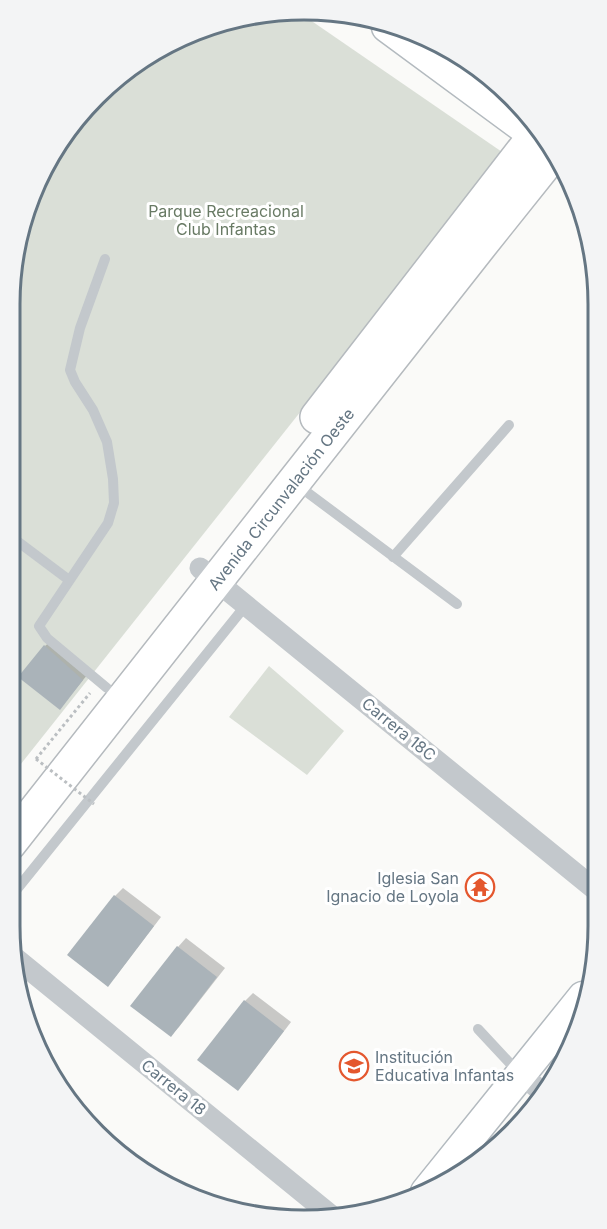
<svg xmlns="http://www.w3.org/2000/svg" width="607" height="1229" viewBox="0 0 607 1229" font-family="Inter,sans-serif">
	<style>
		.green { fill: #dadfd7 }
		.shadow { fill: #0003 }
		.building { fill: #aab3b9 }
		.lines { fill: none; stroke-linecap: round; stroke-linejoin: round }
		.secondary-casing { stroke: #b3babf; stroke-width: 33 }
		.primary-casing { stroke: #b5babe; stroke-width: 36 }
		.path { stroke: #bbbfc2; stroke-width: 3; stroke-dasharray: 3 3; stroke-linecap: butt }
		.lane { stroke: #c3c8cc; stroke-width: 10 }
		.street { stroke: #c3c8cc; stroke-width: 21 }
		.secondary { stroke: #fff; stroke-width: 30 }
		.primary { stroke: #fff; stroke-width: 33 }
		.path-bridge { stroke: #bbbfc2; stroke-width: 3; stroke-dasharray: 3 3; stroke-linecap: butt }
		.labels { text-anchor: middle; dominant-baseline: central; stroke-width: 6; stroke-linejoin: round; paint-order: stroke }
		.park-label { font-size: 16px; fill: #687a64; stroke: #fff }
		.street-label { font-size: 16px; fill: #657683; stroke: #fff }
		.poi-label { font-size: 16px; fill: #657683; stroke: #fff; text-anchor: end }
		.rim { fill: none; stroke: #657683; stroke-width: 3 }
	</style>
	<rect width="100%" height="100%" fill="#fafaf8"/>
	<g class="green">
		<polygon points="300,13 505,154 9,779 10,285 39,174 109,82 209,25"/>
		<polygon points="269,666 344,731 307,775 229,717"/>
	</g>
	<g class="shadow">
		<polygon points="51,641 88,674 65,702 45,646"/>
		<polygon points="123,888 161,917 116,976 115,896"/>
		<polygon points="186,938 225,968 179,1027 171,1035 132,1005 178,947"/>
		<polygon points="253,993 291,1022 246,1081 238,1089 245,1001"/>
	</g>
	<g class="building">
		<polygon points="44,645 83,680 60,710 18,677"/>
		<polygon points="114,895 154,926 108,987 67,955"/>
		<polygon points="177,946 217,977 171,1037 130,1006"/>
		<polygon points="244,1000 284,1031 238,1091 197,1060"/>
	</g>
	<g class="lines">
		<g class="secondary-casing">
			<g id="secondary">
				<polyline points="387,27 550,147"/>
				<polyline points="426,1192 583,997"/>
			</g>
		</g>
		<g class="primary-casing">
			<g id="primary">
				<polyline points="317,417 540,129"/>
				<polyline points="9,844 482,243 554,153"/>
			</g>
		</g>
		<polyline class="path" points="36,759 90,693"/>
		<g class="lane">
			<polyline points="105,259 80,328 70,370 75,382 93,410 107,442 113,479 114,503 108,523 39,626 47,638 107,688"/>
			<polyline points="296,484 457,604"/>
			<polyline points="9,535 69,580"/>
			<polyline points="393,557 509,425"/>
			<polyline points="9,899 246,605"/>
			<polyline points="478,1029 519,1073"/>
		</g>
		<g class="street">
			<polyline points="200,568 597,891"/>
			<polyline points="14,957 333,1217"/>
			<polyline points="521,1074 542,1092"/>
		</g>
		<use href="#secondary" class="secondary"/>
		<use href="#primary" class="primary"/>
		<polyline class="path-bridge" points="36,759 94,804"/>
	</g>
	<defs>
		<g id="temple-ring" transform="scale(1.5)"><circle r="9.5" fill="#fff" stroke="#e4572e" stroke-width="1.5"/><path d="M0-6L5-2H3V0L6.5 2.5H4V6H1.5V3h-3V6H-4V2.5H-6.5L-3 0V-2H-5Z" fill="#e4572e"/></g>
		<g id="school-ring" transform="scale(1.5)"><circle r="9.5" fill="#fff" stroke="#e4572e" stroke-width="1.5"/><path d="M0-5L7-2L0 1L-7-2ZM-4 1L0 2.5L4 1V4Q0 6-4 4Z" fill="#e4572e"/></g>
	</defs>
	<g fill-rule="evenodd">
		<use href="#temple-ring" x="480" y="887"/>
		<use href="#school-ring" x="354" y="1066"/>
	</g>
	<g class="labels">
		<g class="park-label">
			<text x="226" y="211">Parque Recreacional<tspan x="226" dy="18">Club Infantas</tspan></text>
		</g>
		<g class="street-label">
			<text transform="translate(281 499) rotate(-52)">Avenida Circunvalación Oeste</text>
			<text transform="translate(399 729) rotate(39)">Carrera 18C</text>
			<text transform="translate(174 1087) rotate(39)">Carrera 18</text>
		</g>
		<g class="poi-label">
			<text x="459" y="878">Iglesia San<tspan x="459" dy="18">Ignacio de Loyola</tspan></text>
			<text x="375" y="1057" text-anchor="start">Institución<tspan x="375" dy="18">Educativa Infantas</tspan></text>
		</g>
	</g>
	<path d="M0 0H607V1229H0ZM304 20H304A284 284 0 0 1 588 304V926A284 284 0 0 1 304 1210H304A284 284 0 0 1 20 926V304A284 284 0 0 1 304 20Z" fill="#f3f4f5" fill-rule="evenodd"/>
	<path class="rim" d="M304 20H304A284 284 0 0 1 588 304V926A284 284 0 0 1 304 1210H304A284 284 0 0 1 20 926V304A284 284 0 0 1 304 20Z"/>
</svg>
